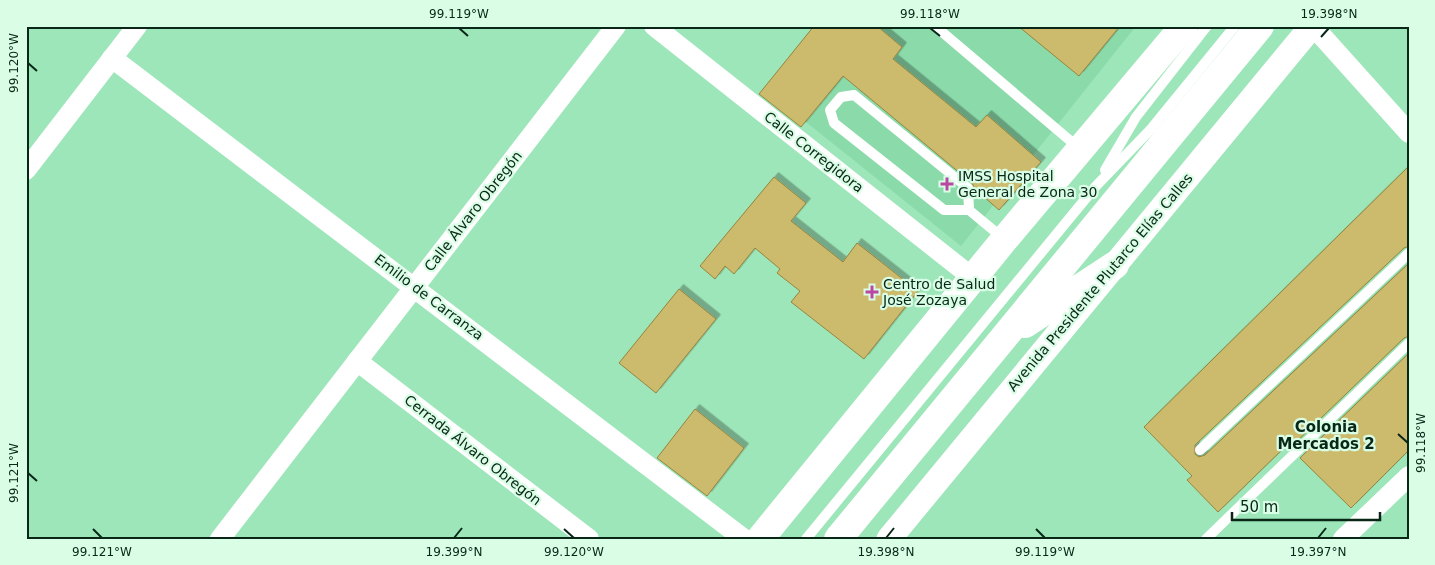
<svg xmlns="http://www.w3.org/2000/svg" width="1435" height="565" viewBox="0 0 1435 565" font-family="'DejaVu Sans',sans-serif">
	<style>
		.built { fill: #8bdaaa }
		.building { fill: #ccbb6d; stroke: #95853d; filter: url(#shadow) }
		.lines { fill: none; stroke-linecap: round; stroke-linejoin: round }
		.service { stroke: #fff; stroke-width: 10 }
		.minor { stroke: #fff; stroke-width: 20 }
		.tertiary { stroke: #fff; stroke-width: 25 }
		.primary { stroke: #fff; stroke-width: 28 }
		.ticks { fill: none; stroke: #082717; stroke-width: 2 }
		.poi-dot { fill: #ba47a1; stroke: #dafde6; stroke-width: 2 }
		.labels { text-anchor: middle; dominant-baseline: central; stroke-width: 4.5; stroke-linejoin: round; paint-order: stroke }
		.street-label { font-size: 14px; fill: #082717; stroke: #dafde6 }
		.poi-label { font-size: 14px; fill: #082717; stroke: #dafde6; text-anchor: start }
		.neighbourhood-label { font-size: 15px; font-weight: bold; fill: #082717; stroke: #dafde6 }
		.neatline { fill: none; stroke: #082717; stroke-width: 2 }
		.ticks-label { font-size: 12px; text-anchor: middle; fill: #082717 }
	</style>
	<defs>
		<filter id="shadow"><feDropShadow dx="4.5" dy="-4.5" stdDeviation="0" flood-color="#0004"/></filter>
	</defs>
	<rect width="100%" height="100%" fill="#9de6b9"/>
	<polygon class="built" points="880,26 1136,26 961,246 806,122 872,40"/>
	<g class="building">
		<polygon points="814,26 877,26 902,47 893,59 976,127 987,115 1041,162 999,210 975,189 972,183 843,76 801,127 759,94"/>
		<polygon points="1018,26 1120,26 1079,76"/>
		<polygon points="1409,166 1409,246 1404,248 1195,445 1195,454 1199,457 1205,455 1409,263 1409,336 1404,338 1290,448 1287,445 1218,512 1187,480 1192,476 1144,427"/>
		<polygon points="774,177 806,203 791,221 843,262 857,243 918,291 864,359 791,302 800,291 777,273 780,269 755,248 734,274 725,266 715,279 700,266"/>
		<polygon points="679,289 716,319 656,393 619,363"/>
		<polygon points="1409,353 1409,450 1351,508 1300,458"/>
		<polygon points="695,409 744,448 707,496 657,458"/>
	</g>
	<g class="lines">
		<g class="service">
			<polyline points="935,26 1080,149"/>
			<polyline points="1105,170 1136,117 1207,26"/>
			<polyline points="969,210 968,188 854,95 841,97 830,110 834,123 944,210 969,210 1004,239"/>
			<polyline points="1200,450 1409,253"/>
			<polyline points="806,539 1096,186 1151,129 1235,26"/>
			<polyline points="1206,539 1409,343"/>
		</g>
		<g class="minor">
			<polyline points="654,26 973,278"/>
			<polyline points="1313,26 1409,133"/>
			<polyline points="112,58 744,539"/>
			<polyline points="26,170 137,26"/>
			<polyline points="357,361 589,539"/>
			<polyline points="220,539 616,26"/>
			<polyline points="1343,539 1409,476"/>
		</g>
		<polyline class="tertiary" points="889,539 1312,26"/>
		<g class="primary">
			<polyline points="1025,324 1115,265"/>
			<polyline points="760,539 1004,240 1184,26"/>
			<polyline points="838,539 1260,26"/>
		</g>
	</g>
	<path class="ticks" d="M459 28 468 36M930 28 940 36M1321 37 1329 28M28 63 37 71M1398 434 1408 443M28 473 37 481M93 529 102 538M564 529 574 538M1036 529 1045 538M454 538 462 528M886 538 894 528M1318 538 1326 528"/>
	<g class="poi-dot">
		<path d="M944.5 176.5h5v5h5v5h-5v5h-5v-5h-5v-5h5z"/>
		<path d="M869.5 284.5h5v5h5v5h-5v5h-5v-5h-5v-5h5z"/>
	</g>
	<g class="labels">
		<g class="street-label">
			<text transform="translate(814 152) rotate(38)">Calle Corregidora</text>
			<text transform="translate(473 211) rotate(-52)">Calle Álvaro Obregón</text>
			<text transform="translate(1100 282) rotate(-50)">Avenida Presidente Plutarco Elías Calles</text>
			<text transform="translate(429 297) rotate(37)">Emilio de Carranza</text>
			<text transform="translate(473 450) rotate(38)">Cerrada Álvaro Obregón</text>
		</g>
		<g class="poi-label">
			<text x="958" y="176">IMSS Hospital<tspan x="958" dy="16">General de Zona 30</tspan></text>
			<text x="883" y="284">Centro de Salud<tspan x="883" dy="16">José Zozaya</tspan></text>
		</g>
		<g class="neighbourhood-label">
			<text x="1326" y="427">Colonia<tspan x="1326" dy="17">Mercados 2</tspan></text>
		</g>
	</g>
	<rect width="1435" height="565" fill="none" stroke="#dafde6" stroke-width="55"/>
	<path d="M1232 512v8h148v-8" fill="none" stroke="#082717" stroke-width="2.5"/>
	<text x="1240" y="512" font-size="15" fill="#082717" stroke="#dafde6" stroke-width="4" paint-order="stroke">50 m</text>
	<rect x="28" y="28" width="1380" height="510" class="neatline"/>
	<g class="ticks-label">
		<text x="459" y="18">99.119°W</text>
		<text x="930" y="18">99.118°W</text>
		<text x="1329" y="18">19.398°N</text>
		<text transform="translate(14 63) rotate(-90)" y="4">99.120°W</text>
		<text transform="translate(1421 443) rotate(-90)" y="4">99.118°W</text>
		<text transform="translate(14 473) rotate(-90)" y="4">99.121°W</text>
		<text x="102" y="556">99.121°W</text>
		<text x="454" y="556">19.399°N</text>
		<text x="574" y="556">99.120°W</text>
		<text x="886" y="556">19.398°N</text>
		<text x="1045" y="556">99.119°W</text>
		<text x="1318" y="556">19.397°N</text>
	</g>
</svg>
